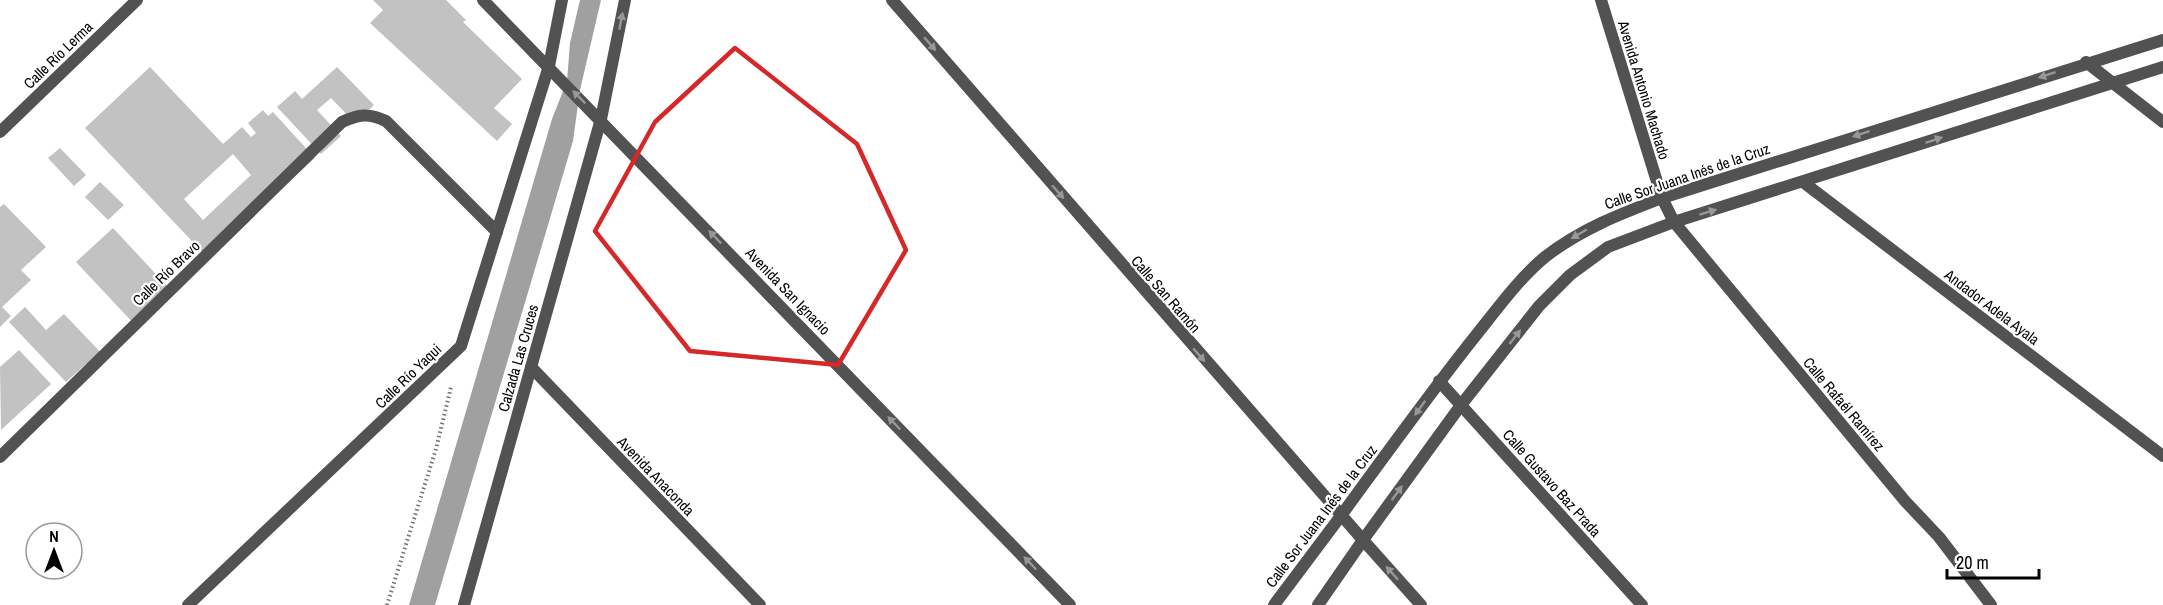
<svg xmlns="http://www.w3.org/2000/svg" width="2163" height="605" viewBox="0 0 2163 605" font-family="'Archivo Narrow',sans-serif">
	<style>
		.water { fill: #a0a0a0 }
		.building { fill: #c2c2c2; fill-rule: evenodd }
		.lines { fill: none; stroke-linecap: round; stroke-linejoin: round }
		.path { stroke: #747474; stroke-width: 4; stroke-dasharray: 1.5 3; stroke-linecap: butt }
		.minor { stroke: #525252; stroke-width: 12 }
		.tertiary { stroke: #525252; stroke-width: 12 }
		.oneway { fill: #979797 }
		.marked { fill: none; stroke: #d62828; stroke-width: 4.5; stroke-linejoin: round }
		.labels { text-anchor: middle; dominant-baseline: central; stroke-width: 4.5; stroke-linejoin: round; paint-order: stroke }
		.street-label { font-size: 15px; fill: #000; stroke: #fff }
	</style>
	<rect width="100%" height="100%" fill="#fff"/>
	<polygon class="water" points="580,0 601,0 580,90 573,141 435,605 409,605 552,119 567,81 570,43"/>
	<g class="building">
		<polygon points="373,0 446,0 466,20 463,22 522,79 494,108 512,124 497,141 370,23 383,10"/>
		<path d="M150 67 223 144 242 127 251 137 256 133 248 123 263 110 268 116 273 112 315 158 207 257 85 128ZM233 154 251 175 203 220 184 199Z"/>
		<polygon points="337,67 374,105 355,123 331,98 317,110 341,136 321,154 277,107 295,91 302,99"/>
		<polygon points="60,148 86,175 74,186 48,158"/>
		<polygon points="100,182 124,205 108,220 85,197"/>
		<polygon points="4,204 46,247 21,270 31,280 2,307 11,316 0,327 0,207"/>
		<polygon points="113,228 167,286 152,300 158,307 136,326 76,262"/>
		<polygon points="25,307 46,330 64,314 104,356 90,369 86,364 66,382 9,322"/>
		<polygon points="19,350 51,384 1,430 0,367"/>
	</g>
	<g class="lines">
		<polyline class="path" points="387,605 436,449 451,387"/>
		<g class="minor">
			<polyline points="483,0 1070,605"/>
			<polyline points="1601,0 1662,198 1674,222 1905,501 1939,537 1991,605"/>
			<polyline points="2086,62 2163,122"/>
			<polyline points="0,132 137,0"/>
			<polyline points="1803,182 2163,456"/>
			<polyline points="531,367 760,605"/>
			<polyline points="1439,381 1642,605"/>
			<path d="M0 457 342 122C359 114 369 113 386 121L497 232"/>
			<polyline points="188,605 461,346 549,66 562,0"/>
			<polyline points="464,605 601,119 625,0"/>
			<polyline points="1274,605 1340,517"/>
			<polyline points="1318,605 1363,540 1421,605"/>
		</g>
		<g class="tertiary">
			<polyline points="892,0 1363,540 1461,405 1539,306 1570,275 1608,247 1674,222 2163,67"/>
			<path d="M1340 517C1384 457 1427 397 1473 339 1494 313 1519 278 1545 257 1581 229 1620 214 1662 198L2163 40"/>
		</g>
	</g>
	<defs><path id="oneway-solid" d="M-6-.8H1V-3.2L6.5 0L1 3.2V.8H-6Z" transform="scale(1.5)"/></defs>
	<g class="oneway">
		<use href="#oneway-solid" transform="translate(621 21) rotate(-79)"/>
		<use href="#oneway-solid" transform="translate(930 44) rotate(49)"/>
		<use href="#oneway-solid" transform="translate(2047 75) rotate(162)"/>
		<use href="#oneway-solid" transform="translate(579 97) rotate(-135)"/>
		<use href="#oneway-solid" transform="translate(1861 134) rotate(162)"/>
		<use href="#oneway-solid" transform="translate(1934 140) rotate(-18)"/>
		<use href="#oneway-solid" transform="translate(1058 192) rotate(49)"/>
		<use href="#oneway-solid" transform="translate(1708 212) rotate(-17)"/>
		<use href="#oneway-solid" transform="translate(1579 234) rotate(150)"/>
		<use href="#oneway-solid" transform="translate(715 237) rotate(-134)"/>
		<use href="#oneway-solid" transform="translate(1515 337) rotate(-52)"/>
		<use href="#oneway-solid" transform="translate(1199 355) rotate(49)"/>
		<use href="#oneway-solid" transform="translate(1420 408) rotate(126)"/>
		<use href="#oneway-solid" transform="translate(894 423) rotate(-134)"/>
		<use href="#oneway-solid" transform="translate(1397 493) rotate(-54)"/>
		<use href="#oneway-solid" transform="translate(1030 563) rotate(-134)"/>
		<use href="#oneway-solid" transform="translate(1392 573) rotate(-132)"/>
	</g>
	<path class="marked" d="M735 48 857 144 906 250 838 365 690 351 595 231 655 122Z"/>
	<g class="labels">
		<g class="street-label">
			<text transform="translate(58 55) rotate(-44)">Calle Río Lerma</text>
			<text transform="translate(1644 90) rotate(73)">Avenida Antonio Machado</text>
			<text transform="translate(1687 176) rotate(-19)">Calle Sor Juana Inés de la Cruz</text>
			<text transform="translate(166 273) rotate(-44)">Calle Río Bravo</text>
			<text transform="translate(788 291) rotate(46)">Avenida San Ignacio</text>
			<text transform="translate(1166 294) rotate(49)">Calle San Ramón</text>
			<text transform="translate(1992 307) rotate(37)">Andador Adela Ayala</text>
			<text transform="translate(518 358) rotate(-74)">Calzada Las Cruces</text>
			<text transform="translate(408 376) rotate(-44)">Calle Río Yaqui</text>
			<text transform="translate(1844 404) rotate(50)">Calle Rafaél Ramírez</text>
			<text transform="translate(656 476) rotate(46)">Avenida Anaconda</text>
			<text transform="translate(1552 483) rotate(48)">Calle Gustavo Baz Prada</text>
			<text transform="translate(1321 516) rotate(-53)">Calle Sor Juana Inés de la Cruz</text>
		</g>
	</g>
	<g transform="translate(54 551)"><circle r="28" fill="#ffffff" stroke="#999999" stroke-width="1.5"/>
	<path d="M0-4.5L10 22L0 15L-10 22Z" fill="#000000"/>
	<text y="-9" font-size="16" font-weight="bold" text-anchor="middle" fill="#000000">N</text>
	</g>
	<path d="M1947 569v9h92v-9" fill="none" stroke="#000000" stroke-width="3"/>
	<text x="1956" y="569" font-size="18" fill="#000000" stroke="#ffffff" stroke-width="4.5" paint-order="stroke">20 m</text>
</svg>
